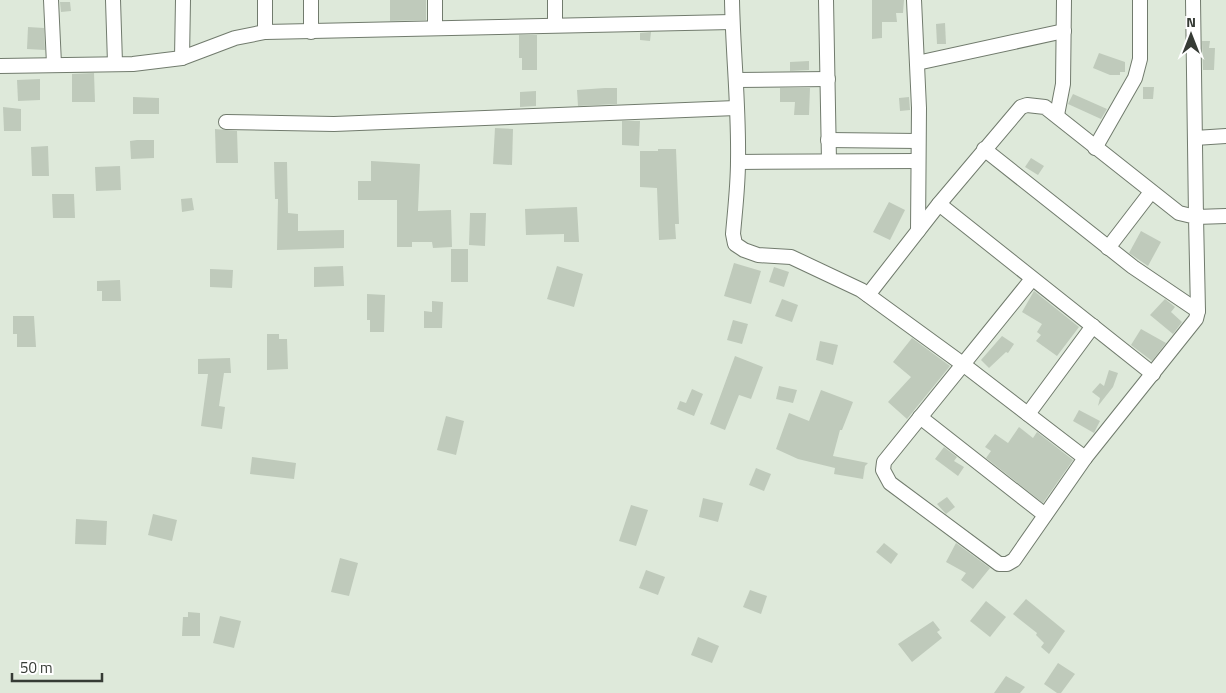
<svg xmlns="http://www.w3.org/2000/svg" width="1226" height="693" viewBox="0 0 1226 693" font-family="'Titillium Web',sans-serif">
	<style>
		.building { fill: #bfcabb }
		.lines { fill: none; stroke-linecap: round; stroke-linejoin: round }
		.street-casing { stroke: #717b6d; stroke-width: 16 }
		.street { stroke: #fff; stroke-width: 14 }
	</style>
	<rect width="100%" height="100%" fill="#dee9da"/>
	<g class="building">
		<polygon points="390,0 426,0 426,20 390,21"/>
		<polygon points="872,0 904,0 903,13 896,13 897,22 882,22 882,38 872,39"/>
		<polygon points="60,2 70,2 71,11 61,12"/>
		<polygon points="945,23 946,44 937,44 936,24"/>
		<polygon points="28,27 44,28 45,50 27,49"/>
		<polygon points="651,32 650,41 640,40 640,33"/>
		<polygon points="519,35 537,35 537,70 522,70 522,58 519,58"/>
		<polygon points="1202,41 1210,41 1209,48 1215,48 1214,70 1203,70"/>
		<polygon points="1099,53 1125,62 1125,72 1120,72 1120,75 1110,75 1093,68"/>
		<polygon points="809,61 809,70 790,71 790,62"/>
		<polygon points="94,73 95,102 72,102 72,74"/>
		<polygon points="40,79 40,100 18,101 17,80"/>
		<polygon points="1143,87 1154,87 1153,99 1143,99"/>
		<polygon points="605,88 617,88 617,104 578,106 577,90"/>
		<polygon points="780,88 810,88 809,115 794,115 795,102 780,102"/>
		<polygon points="536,91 536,106 520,107 520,92"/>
		<polygon points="1073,94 1107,109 1101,119 1068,104"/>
		<polygon points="133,97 159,98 159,114 133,114"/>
		<polygon points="909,97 910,110 900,111 899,98"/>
		<polygon points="3,107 21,109 21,131 4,131"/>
		<polygon points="622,121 640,121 639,146 622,145"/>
		<polygon points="495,128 513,129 512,165 493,164"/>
		<polygon points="215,129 237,131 238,163 216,163"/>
		<polygon points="137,140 154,140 154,158 131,159 130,141"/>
		<polygon points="48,146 49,176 32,176 31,147"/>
		<polygon points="658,149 676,149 679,224 675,224 676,239 659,240 657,188 640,187 640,151 658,151"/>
		<polygon points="1031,158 1044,166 1038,175 1025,167"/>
		<polygon points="371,161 420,164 418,211 451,210 452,247 433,248 432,242 412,242 412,247 397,247 397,200 358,200 358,181 371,181"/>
		<polygon points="274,162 287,162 288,213 298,214 298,231 344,230 344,248 277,250 278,199 275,199"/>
		<polygon points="120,166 121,190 96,191 95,167"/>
		<polygon points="52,194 74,194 75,218 53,218"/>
		<polygon points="192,198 194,210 182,212 181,199"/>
		<polygon points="889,202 905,210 890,240 873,232"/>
		<polygon points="577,207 579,242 564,242 564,234 526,235 525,209"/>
		<polygon points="470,213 486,213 485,246 469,245"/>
		<polygon points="1141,231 1161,242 1148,266 1129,253"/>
		<rect x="451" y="249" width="17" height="33"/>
		<polygon points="734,263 761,271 751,304 724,296"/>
		<polygon points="343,266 344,286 314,287 314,267"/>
		<polygon points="557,266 583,274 574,307 547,299"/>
		<polygon points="774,267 789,272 784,287 769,282"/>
		<polygon points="210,269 233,270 232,288 210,287"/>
		<polygon points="120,280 121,301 102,301 102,291 97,291 97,281"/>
		<polygon points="1034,291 1079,327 1057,356 1036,341 1041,335 1037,332 1042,324 1022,312"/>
		<polygon points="367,294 385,295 384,332 370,332 370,320 367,320"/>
		<polygon points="782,299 798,305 792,322 775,316"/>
		<polygon points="1165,299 1175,307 1171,312 1182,322 1173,334 1150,315"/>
		<polygon points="432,301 443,302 442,328 424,328 424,311 432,312"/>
		<polygon points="13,316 34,316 36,347 17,347 17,334 13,334"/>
		<polygon points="733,320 748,324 742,344 727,340"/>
		<polygon points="1141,329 1166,343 1152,361 1131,345"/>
		<polygon points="267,334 279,334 279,339 287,339 288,369 267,370"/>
		<polygon points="1002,336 1014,344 1008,353 1006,352 989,368 981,360"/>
		<polygon points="912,338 950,366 907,419 888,402 911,377 893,362"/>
		<polygon points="820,341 838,345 833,365 816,360"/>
		<polygon points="735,356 763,367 751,399 739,395 725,430 710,424"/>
		<polygon points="230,358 231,373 224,373 219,406 225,407 222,429 201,426 208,374 198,374 198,359"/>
		<polygon points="1109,370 1118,373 1113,387 1098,406 1100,398 1092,392 1100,383 1104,386"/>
		<polygon points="779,386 797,390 793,403 776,399"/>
		<polygon points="692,389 703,394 694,416 677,409 680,401 686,403"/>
		<polygon points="821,390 853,402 842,430 840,430 833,456 868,463 865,466 863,479 834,474 835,468 798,459 776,449 789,413 809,421"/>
		<polygon points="1079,410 1100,421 1094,433 1073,421"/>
		<polygon points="446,416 464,421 456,455 437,450"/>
		<polygon points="1019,427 1033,438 1037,432 1073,460 1043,503 986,458 991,451 985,447 995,434 1008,443"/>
		<polygon points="944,447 957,457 954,461 964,467 958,476 935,459"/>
		<polygon points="252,457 296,463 294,479 250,474"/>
		<polygon points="756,468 771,474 764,491 749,485"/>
		<polygon points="947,497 955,507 946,514 937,504"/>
		<polygon points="703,498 723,503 718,522 699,517"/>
		<polygon points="631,505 648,510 636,546 619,541"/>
		<polygon points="153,514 177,520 172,541 148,535"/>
		<polygon points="76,519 107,521 106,545 75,544"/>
		<polygon points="884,543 898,554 891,564 876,552"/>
		<polygon points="956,543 990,568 973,589 961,580 966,573 946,562"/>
		<polygon points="340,558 358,563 349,596 331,592"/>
		<polygon points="646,570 665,577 658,595 639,588"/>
		<polygon points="750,590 767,596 761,614 743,607"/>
		<polygon points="1026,599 1065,631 1049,654 1041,647 1044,643 1036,635 1037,633 1013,614"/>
		<polygon points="986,601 1006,617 990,637 970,621"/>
		<polygon points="188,612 200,613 200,636 182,636 183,617 188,617"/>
		<polygon points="220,616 241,621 234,648 213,643"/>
		<polygon points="933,621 940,630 937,632 942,638 912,662 898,644"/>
		<polygon points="698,637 719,646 712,663 691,655"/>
		<polygon points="1058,663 1075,674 1061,693 1057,693 1044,684"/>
		<polygon points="1006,676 1025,687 1020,693 994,693"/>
	</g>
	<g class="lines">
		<g class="street-casing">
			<g id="street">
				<polyline points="51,0 54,64"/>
				<polyline points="113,0 115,63"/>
				<polyline points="265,0 265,32"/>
				<path d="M732 0C733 54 739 107 738 161 738 186 735 210 733 234L735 244 744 250 758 255 791 257 861 290 964 365 1085 458"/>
				<polyline points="826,0 829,161"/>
				<polyline points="914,0 919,108 918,231"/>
				<polyline points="1193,0 1196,217 1226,216"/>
				<polyline points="555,24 555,0"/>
				<polyline points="435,27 435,0"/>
				<polyline points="311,32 311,0"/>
				<polyline points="182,58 183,0"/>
				<polyline points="917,63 1064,31"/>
				<polyline points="0,66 133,64 182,58 235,38 265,32 732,22"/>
				<polyline points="737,80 828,79"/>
				<polyline points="1057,115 1063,84 1064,0"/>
				<polyline points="226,122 334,124 736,108"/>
				<polyline points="1195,138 1226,136"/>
				<polyline points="828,140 918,141"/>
				<polyline points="1095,148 1135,78 1140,59 1140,0"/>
				<polyline points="984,149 1133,267 1198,311"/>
				<polyline points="738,162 917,161"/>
				<polyline points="939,204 1153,374"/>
				<polyline points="1108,248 1151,192"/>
				<polyline points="868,295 939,204 1021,107 1027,105 1045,107 1179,213 1196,217 1198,311 1196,319 1085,458 1014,560 1007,564 999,564 890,483 883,470 884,462 1032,279"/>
				<polyline points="1028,414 1093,326"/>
				<polyline points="920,417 1045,515"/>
			</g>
		</g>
		<use href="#street" class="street"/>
	</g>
	<g transform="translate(1191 35)" stroke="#ffffff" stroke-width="4" paint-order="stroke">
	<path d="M0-4L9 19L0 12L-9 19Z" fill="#363b35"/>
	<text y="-8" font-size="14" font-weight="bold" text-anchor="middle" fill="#363b35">N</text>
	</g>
	<path d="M12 673v8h90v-8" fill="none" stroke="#363b35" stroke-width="2.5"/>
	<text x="20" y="673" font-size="15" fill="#363b35" stroke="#ffffff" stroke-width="4" paint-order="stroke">50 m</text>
</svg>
